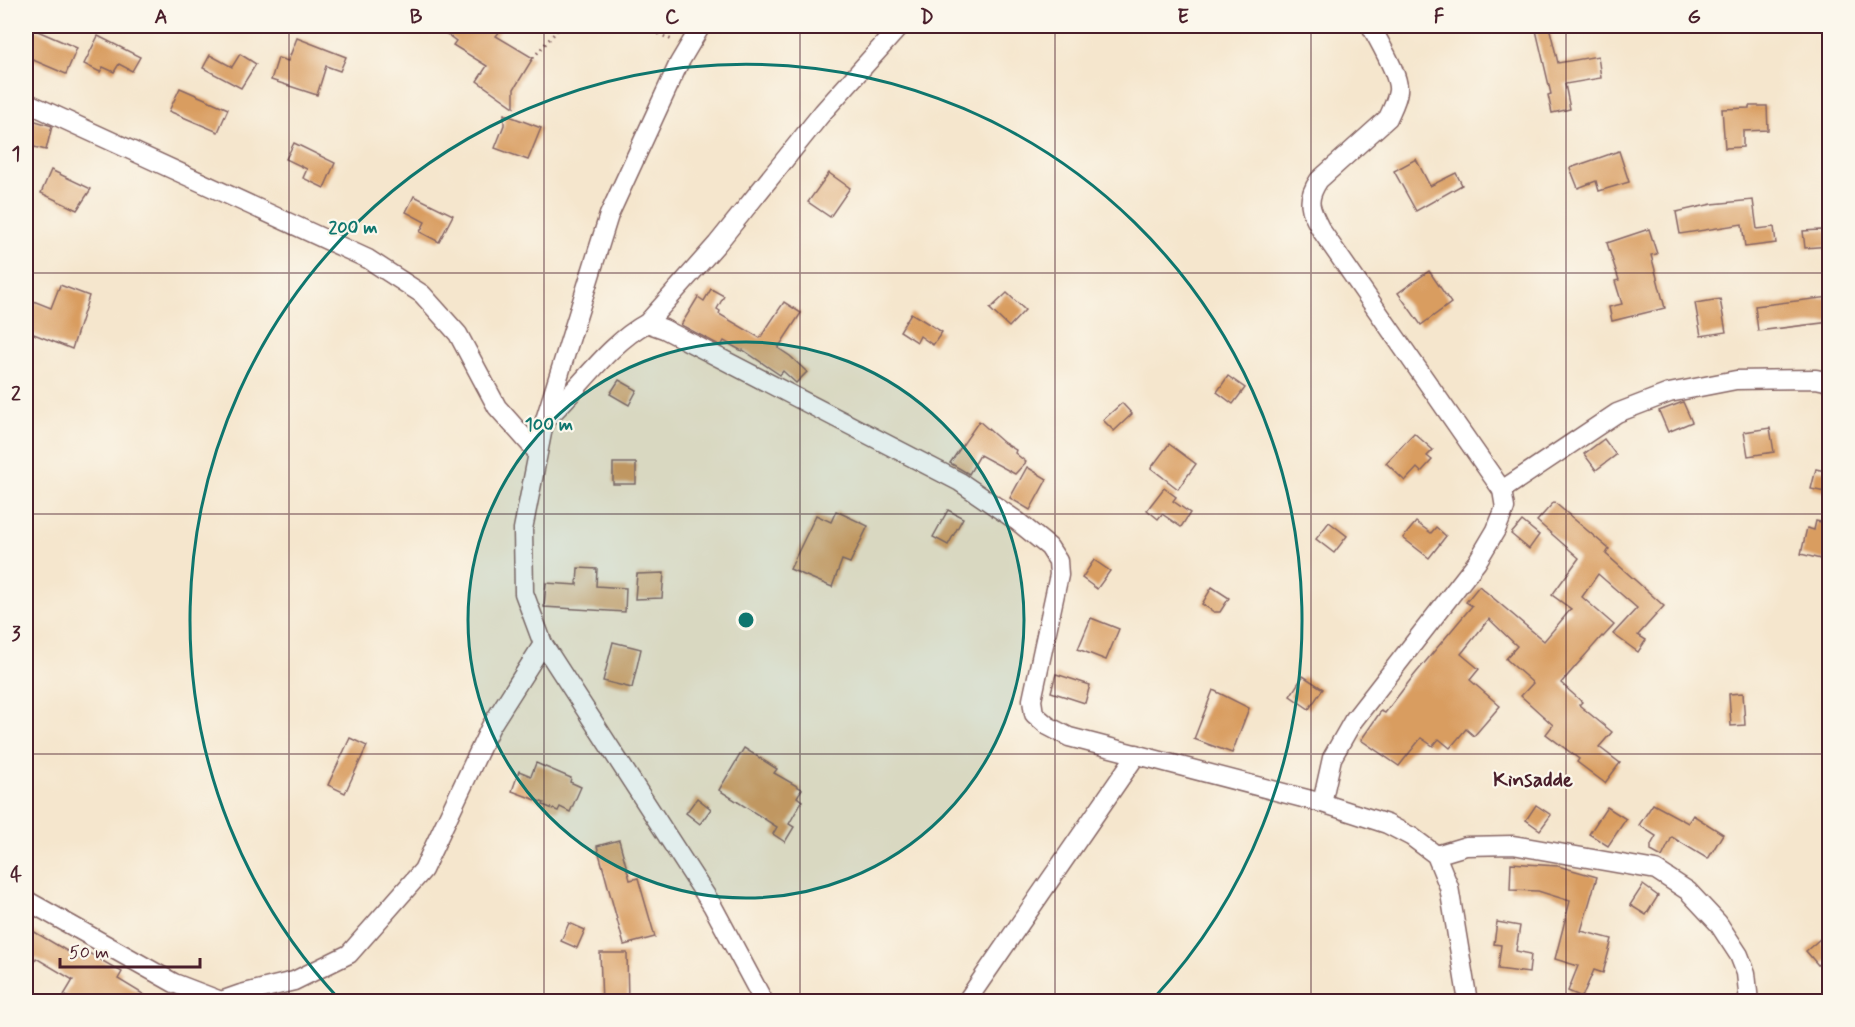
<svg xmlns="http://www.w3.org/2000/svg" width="1855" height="1027" viewBox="0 0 1855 1027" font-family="Mynerve,sans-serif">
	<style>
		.building { fill: #d99d60 }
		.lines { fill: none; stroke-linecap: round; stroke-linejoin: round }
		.street-casing { stroke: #866564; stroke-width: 21 }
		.path { stroke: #866564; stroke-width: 3; stroke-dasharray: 1.5 4.5; stroke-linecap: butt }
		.street { stroke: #fff; stroke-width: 18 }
		.grid { fill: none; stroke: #4a1f2b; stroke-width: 1.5; stroke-opacity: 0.55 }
		.ring { fill: none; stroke: #0f766e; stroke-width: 3 }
		.labels { text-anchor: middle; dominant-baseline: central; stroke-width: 4.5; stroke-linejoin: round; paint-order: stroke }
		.quarter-label { font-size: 21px; font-weight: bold; fill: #4a1f2b; stroke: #fbf7ec }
		.centre { fill: #0f766e; stroke: #fbf7ec; stroke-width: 3 }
		.ring-label { font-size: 18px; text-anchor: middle; font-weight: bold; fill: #0f766e; stroke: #fbf7ec; stroke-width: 4.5; stroke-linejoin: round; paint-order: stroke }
		.neatline { fill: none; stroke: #4a1f2b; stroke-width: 2 }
		.grid-label { font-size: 20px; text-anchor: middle; font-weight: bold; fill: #4a1f2b }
	</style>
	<rect width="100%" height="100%" fill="#fbf7ec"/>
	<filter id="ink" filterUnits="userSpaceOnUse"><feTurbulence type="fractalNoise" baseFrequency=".0167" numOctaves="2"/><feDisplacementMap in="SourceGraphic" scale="12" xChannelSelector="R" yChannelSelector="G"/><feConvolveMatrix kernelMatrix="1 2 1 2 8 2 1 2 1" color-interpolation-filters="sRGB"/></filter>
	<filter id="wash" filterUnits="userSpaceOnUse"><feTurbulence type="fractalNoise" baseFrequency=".008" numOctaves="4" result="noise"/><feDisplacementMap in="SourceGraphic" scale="24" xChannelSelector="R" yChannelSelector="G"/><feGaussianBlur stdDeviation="1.35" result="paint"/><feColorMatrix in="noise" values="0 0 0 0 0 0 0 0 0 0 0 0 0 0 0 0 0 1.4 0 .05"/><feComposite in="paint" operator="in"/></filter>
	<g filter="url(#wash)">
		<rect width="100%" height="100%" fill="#f5e6cd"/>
		<g id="blocks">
			<g class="building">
				<polygon points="26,26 77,48 66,74 26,57"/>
				<polygon points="436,26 504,26 496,36 533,58 514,89 514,107 477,81 487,66 453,45 456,41"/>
				<polygon points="1535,26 1549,26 1558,63 1598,56 1601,78 1565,84 1570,109 1552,113 1548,95 1551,94"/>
				<polygon points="98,36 140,57 132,71 119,64 114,72 103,67 100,72 84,64"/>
				<polygon points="297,38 346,57 340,71 326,66 317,95 271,80 278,58 288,61"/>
				<polygon points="240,54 256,64 241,88 203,68 210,55 232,67"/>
				<polygon points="180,88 228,109 218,132 169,111"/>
				<polygon points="1749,106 1767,106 1768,130 1743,131 1743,147 1725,148 1722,109 1749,108"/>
				<polygon points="504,114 541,128 528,160 495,148 504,125"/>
				<polygon points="26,118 52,126 46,150 26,145"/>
				<polygon points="294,143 335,163 324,188 303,178 307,169 286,159"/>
				<polygon points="1619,151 1629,182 1599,191 1596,181 1578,188 1570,168"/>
				<polygon points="1416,159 1430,186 1456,173 1462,185 1416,211 1394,171"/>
				<polygon points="51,170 91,189 77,210 41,193"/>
				<polygon points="829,173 850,188 830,217 808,202"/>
				<polygon points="414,196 453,215 439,242 420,232 425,222 406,212"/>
				<polygon points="1753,200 1757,229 1774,227 1776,243 1745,247 1742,224 1680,234 1676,212 1712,204"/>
				<polygon points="1649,229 1657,254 1651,255 1665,308 1612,321 1609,307 1622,304 1615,281 1619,280 1607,243"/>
				<polygon points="1820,230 1830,231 1830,246 1805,248 1803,231"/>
				<polygon points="1429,271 1451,303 1421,325 1398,293"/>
				<polygon points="60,285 89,296 72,349 26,331 26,298 51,308"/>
				<polygon points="711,289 724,296 717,309 720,311 719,314 760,338 784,302 801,313 778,348 790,356 807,372 796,383 783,371 780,375 743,350 742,351 724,341 721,346 681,325 698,297 704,301"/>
				<polygon points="1007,293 1025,310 1009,327 990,309"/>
				<polygon points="1830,297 1830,322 1758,331 1755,306"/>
				<polygon points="1720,299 1726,332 1701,336 1695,303"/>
				<polygon points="911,313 942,332 933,345 920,336 917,342 900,331"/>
				<polygon points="1228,376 1245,388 1233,404 1217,392"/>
				<polygon points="619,380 637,390 629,405 610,394"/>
				<polygon points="1683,402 1692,422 1668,432 1659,411"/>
				<polygon points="1122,403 1132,414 1114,431 1103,420"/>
				<polygon points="979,421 1004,443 1016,450 1015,453 1026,462 1015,474 980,455 969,474 950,463"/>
				<polygon points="1770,428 1774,452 1748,456 1744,432"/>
				<polygon points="1414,433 1433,450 1427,456 1432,460 1421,472 1417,468 1405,481 1386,463"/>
				<polygon points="1604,439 1616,455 1596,470 1584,454"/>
				<polygon points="1169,444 1196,464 1178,489 1151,468"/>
				<rect x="613" y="463" width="23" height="21"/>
				<polygon points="1027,467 1047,479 1030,510 1010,498"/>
				<polygon points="1816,469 1830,472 1830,493 1811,489"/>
				<polygon points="1164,488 1176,497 1173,501 1190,513 1181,527 1162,514 1158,519 1147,510"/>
				<polygon points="1554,502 1609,549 1606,554 1664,606 1638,635 1646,640 1638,652 1613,634 1637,608 1598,574 1582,597 1614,625 1603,637 1602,636 1561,683 1582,702 1579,705 1612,732 1599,747 1620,763 1605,783 1577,762 1579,759 1546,734 1553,725 1521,696 1533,683 1506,659 1517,646 1489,619 1461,654 1479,669 1470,680 1500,706 1474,736 1466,729 1450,748 1439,739 1433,746 1421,738 1399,766 1361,740 1381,711 1385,713 1411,679 1472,606 1466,602 1479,586 1544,641 1571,609 1552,595 1579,558 1537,521"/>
				<polygon points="948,510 963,518 948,545 933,537"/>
				<polygon points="836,511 868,526 850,563 842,560 832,587 790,569 816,515 831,522"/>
				<polygon points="1522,521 1539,535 1529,549 1511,534"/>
				<polygon points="1816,521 1830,524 1830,552 1828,561 1801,554 1807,528 1814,530"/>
				<polygon points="1329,522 1347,536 1334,553 1316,539"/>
				<polygon points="1416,522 1431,533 1436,527 1446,536 1429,558 1403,538"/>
				<polygon points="1094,560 1110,571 1097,589 1082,578"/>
				<polygon points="578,568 597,569 596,586 626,588 625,612 544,607 546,583 577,585"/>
				<polygon points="664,573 662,598 635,599 637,574"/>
				<polygon points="1212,587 1229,598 1220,612 1214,612 1202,604"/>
				<polygon points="1091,618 1119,629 1106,660 1078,649"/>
				<polygon points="613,642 641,649 632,688 603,681"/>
				<polygon points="1056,674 1090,685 1085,703 1051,692"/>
				<polygon points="1303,676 1323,689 1309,709 1290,696"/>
				<polygon points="1213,690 1249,708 1232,753 1194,739"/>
				<polygon points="1743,693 1745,725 1731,726 1729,694"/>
				<polygon points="350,738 367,746 345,793 328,785"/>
				<polygon points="744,748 777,769 774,773 802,789 797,797 802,801 789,824 794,827 785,842 773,834 777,827 719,790"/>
				<polygon points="536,763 571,778 570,782 581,787 570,812 560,807 558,811 543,805 544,803 512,791 519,771 531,776"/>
				<polygon points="697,798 711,809 700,824 686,813"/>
				<polygon points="1653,804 1688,823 1693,815 1723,834 1708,859 1672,837 1662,857 1651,851 1651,845 1656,836 1639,825"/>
				<polygon points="1536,805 1551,815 1540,830 1526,820"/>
				<polygon points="1607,807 1626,819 1608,846 1589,834"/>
				<polygon points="619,840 630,880 638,878 655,937 624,945 597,846"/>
				<polygon points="1511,863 1558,866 1597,877 1581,931 1612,939 1603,973 1594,970 1582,997 1568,991 1578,966 1555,959 1570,901 1538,891 1510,890"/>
				<polygon points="1643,885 1658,896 1646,915 1630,905"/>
				<polygon points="1497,922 1520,926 1516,951 1531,954 1529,973 1498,969 1501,945 1494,944"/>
				<polygon points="569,923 585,930 577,948 561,941"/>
				<polygon points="26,927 84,961 89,953 122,972 118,979 156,1002 76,1002 64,995 73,980 36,958 26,975"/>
				<polygon points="1820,939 1830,960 1818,965 1806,951"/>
				<polygon points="600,953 627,953 628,1002 602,1002"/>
			</g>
		</g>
	</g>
	<g filter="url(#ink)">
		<use href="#blocks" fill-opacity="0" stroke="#866564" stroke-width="1.5"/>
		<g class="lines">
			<g class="street-casing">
				<g id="street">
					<polyline points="701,26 679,63 609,215 544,423 523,529 524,593 543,644 712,905 764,1002"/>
					<polyline points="26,102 368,259 422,294 458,334 497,407 537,452"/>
					<polyline points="647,323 664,329 960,482 1017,521 1049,547 1058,561 1059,575 1032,700 1034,714 1048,726 1069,737 1322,803 1387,824 1412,837 1436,855 1449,887 1468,1002"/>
					<path d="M547 418C580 388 608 344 647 323L717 244 823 112 900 26"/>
					<polyline points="1502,490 1617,413 1669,393 1736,380 1816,379 1830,382"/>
					<path d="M1322 803 1332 758 1353 721 1477 562 1496 530 1505 508 1502 490 1321 230C1310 209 1305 201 1319 180L1388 118C1392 109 1397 100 1398 91 1400 75 1378 41 1371 26"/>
					<polyline points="1436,855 1466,846 1513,845 1656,870 1688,891 1718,923 1739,955 1746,973 1749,1002"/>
					<polyline points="26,900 174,983 221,1001 241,994 294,981 349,954 423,870 491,726 543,644"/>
					<polyline points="966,1002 1137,754"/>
				</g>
			</g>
			<g class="path">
				<polyline points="642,26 672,40"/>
				<polyline points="533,58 561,26 610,26"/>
			</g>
			<use href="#street" class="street"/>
		</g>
	</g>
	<path class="grid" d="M289 26V1002M544 26V1002M800 26V1002M1055 26V1002M1311 26V1002M1566 26V1002M26 273H1830M26 514H1830M26 754H1830"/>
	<circle cx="746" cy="620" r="278" fill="#0f766e" fill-opacity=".12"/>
	<g class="ring">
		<circle cx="746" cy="620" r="278"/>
		<path d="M339 999A556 556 0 1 1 1153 999"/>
	</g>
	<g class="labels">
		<g class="quarter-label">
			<text x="1533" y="780">Kinsadde</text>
		</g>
	</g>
	<circle cx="746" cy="620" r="9" class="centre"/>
	<g class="ring-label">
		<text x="353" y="233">200 m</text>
		<text x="549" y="430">100 m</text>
	</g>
	<rect width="1855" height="1027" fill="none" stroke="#fbf7ec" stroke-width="66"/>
	<path d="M60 958v9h140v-9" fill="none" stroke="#4a1f2b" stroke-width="3"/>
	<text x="69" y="958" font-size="18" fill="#4a1f2b" stroke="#fbf7ec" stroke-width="4.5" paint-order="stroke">50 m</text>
	<rect x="33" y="33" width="1789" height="961" class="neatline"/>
	<g class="grid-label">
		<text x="161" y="23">A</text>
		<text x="416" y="23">B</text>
		<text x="672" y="23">C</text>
		<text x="927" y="23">D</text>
		<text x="1183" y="23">E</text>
		<text x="1439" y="23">F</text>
		<text x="1694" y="23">G</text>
		<text x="16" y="160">1</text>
		<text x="16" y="400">2</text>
		<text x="16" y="640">3</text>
		<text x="16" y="881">4</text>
	</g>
</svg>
